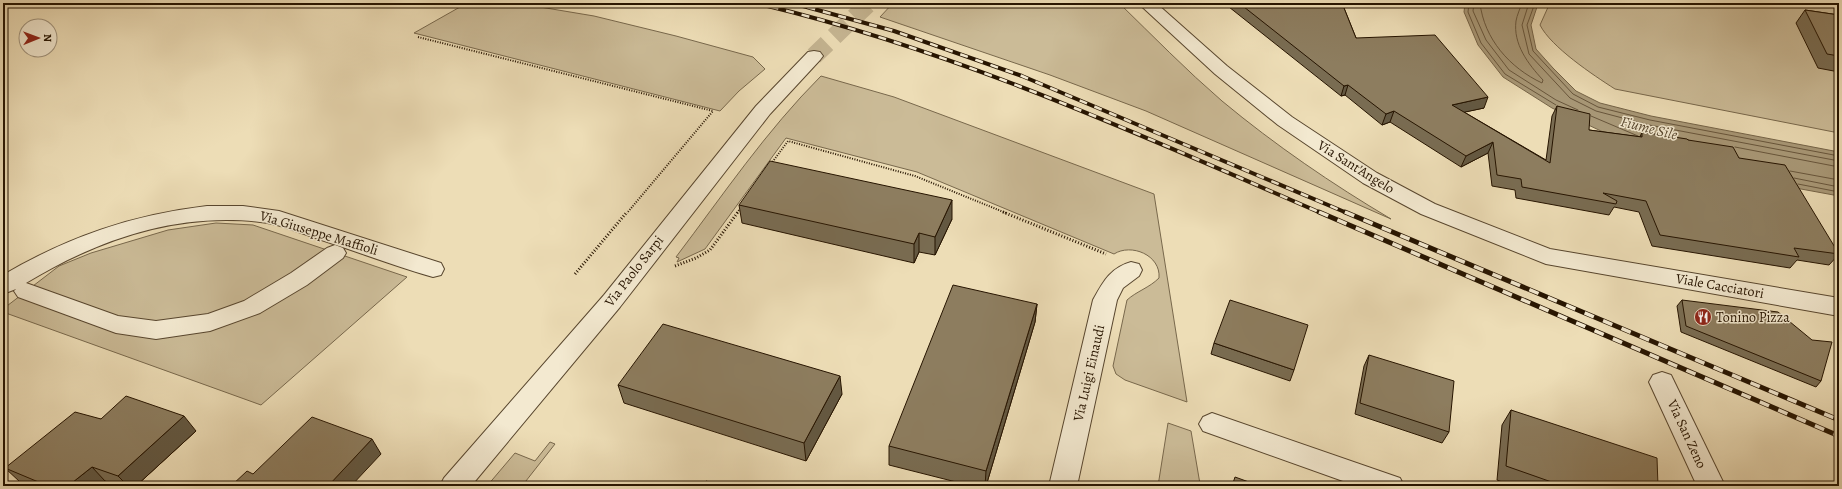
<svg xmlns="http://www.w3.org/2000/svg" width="1842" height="489" viewBox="0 0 1842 489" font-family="Alegreya,serif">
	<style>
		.green { fill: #cbbb97; stroke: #78684c }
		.water { fill: #a99978; stroke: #756448 }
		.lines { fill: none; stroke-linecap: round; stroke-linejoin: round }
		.shore { stroke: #68563c; stroke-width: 1 }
		.minor-tunnel { stroke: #c5b592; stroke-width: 18; stroke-dasharray: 18 10; stroke-linecap: butt }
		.minor-casing { stroke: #58462e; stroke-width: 2 }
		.path-far1 { stroke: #261400; stroke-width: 2; stroke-dasharray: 1 1.5; stroke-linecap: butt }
		.path { stroke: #261400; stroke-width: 3; stroke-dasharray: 1 2; stroke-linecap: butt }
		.minor { fill: #f3e9d0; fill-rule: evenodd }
		.rail-far1-casing { stroke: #261400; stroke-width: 4 }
		.rail-casing { stroke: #261400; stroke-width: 5 }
		.rail-far1 { stroke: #f3e9d0; stroke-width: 2.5; stroke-dasharray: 8; stroke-linecap: butt }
		.rail { stroke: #f3e9d0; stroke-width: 3.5; stroke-dasharray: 10; stroke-linecap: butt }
		.wall { fill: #796c52; stroke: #261400 }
		.shaded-wall { fill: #635842; stroke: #261400 }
		.building { fill: #8d7d5f; stroke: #261400 }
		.labels { text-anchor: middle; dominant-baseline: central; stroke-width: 3; stroke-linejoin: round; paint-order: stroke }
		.street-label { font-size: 14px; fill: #261400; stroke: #f3e9d0 }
		.poi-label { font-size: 14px; fill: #261400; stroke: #f3e9d0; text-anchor: start }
		.water-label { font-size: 15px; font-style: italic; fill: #5a4930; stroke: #f3e9d0 }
	</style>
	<rect width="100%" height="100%" fill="#edddb6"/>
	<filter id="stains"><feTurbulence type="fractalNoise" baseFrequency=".005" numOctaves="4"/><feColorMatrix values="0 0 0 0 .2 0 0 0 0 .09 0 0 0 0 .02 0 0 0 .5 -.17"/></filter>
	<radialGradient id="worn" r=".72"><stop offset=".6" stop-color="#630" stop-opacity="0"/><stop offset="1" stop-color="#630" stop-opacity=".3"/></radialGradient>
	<g class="green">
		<polygon points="467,3 516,3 594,16 676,36 753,57 765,69 739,91 720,111 414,33"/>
		<path d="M893 3H1119C1153 36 1186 70 1222 101 1275 145 1332 184 1391 219L1146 111 1050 75 880 17Z"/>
		<path d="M1552 3H1839V133L1615 89C1593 75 1551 47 1540 25L1549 5Z"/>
		<path d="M821 76 894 97 1154 194 1187 402 1125 380 1116 374 1113 366 1127 300C1137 291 1149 288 1159 278 1161 255 1131 243 1114 254L917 172 786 138 705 249 677 262 679 258 676 257C723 195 766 131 821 76Z"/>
		<polygon points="216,223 253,225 407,277 261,405 3,312 3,309 59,266 91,253 168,230"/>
		<polygon points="1168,423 1191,431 1200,484 1199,486 1158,486"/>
		<polygon points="550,442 555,444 522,486 487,486 515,453 535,461"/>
	</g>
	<polygon class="water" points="1465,3 1542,3 1537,7 1531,25 1536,49 1553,68 1576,91 1600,103 1651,116 1839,152 1839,196 1763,182 1616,138 1552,108 1503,77 1478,45 1464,12"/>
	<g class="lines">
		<g class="shore">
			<polyline points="1469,3 1468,12 1481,43 1505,74 1556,105"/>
			<polyline points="1474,3 1473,11 1486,40 1509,70 1556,100 1578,110"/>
			<path d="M1480 3C1484 39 1510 68 1542 83L1543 80C1528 64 1513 44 1516 21 1517 15 1520 9 1522 3"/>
			<polyline points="1529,3 1522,25 1529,54 1570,98 1596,111 1649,125 1839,161"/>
			<polyline points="1535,3 1527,25 1533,51 1573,94 1598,107 1650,120 1839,156"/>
			<polyline points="1591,116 1638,136"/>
			<polyline points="1735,147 1839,167"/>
			<polyline points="1790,171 1839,180"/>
			<polyline points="1794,178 1839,187"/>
			<polyline points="1798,184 1839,192"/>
		</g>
		<polyline class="minor-tunnel" points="814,56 869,3"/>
		<g class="minor-casing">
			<g id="minor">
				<polygon points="1138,3 1156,3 1227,66 1292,117 1377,173 1435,204 1550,249 1839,298 1839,316 1546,264 1421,214 1363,183 1278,125 1215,74"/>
				<polygon points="814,51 820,52 823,56 820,60 770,114 620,307 471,486 440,486 444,478 604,295 756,106 808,52"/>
				<path d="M207 206H243L279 211 441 263 444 269 441 275 433 277C394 266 356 251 318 239 304 234 291 229 277 225 261 221 243 220 226 220 154 220 87 246 26 283L118 316 156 321 208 314 244 301 291 273 327 248 335 245 343 248 346 253 343 258 307 285 260 313 210 331 156 339 116 333 18 297 14 291 16 289 3 294V275C68 237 131 215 207 206Z"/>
				<path d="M1131 262 1139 264 1142 270 1139 276 1123 288 1117 300 1077 486H1049L1093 300C1103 282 1110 268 1131 262Z"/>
				<polygon points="1662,372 1671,375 1725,486 1697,486 1649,382 1653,375"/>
				<polygon points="1212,413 1400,478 1404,486 1357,486 1203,431 1199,424 1203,417"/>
			</g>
		</g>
		<g class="path-far1">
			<polyline points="418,37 713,111 627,213"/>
			<polyline points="771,164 788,141 915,176 1006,213"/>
			<polyline points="737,213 742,206"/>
		</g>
		<g class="path">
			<polyline points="1003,212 1106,254"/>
			<polyline points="675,266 696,258 710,250 738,212"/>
			<polyline points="575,274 627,212"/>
		</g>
		<use href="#minor" class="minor"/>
		<g class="rail-far1-casing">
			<g id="rail-far1">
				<path d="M755 3C952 49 1136 133 1321 213"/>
				<polyline points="792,3 894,31 1022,76 1347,213"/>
			</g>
		</g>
		<g class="rail-casing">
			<g id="rail">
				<polyline points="1319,212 1839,436"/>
				<polyline points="1345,212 1839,420"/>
			</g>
		</g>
		<use href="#rail-far1" class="rail-far1"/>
		<use href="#rail" class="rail"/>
	</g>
	<g class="wall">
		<polygon points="1230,3 1342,3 1356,38 1484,108 1464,112 1546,160 1552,116 1557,106 1589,130 1640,137 1642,132 1688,140 1739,158 1839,254 1829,265 1797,260 1790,268 1652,246 1639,212 1614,207 1609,215 1516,198 1515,190 1492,186 1488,153 1461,167 1390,122 1382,125 1345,95 1341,96 1229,7"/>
		<polygon points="1805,10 1839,15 1839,72 1818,68 1796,23"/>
		<polygon points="739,205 952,219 935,255 919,252 914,263 742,223"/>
		<polygon points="1682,300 1821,381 1816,387 1681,332 1677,306"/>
		<polygon points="1037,304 1035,322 986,486 972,486 889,465 889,446"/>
		<polygon points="1214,343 1294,370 1290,381 1211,354"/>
		<polygon points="1369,355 1449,432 1442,443 1355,414 1364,366"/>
		<polygon points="618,385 842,394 806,461 624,403"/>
		<polygon points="1511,410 1658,486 1512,486 1497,480 1502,425"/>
		<polygon points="101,419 196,431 136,486 120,486 105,481 99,486 29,486 20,482 5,468"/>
	</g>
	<g class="shaded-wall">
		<polygon points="1348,85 1345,95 1341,96 1344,86"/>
		<polygon points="1488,97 1484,108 1447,116 1452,105"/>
		<polygon points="1394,111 1390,122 1382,125 1386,114"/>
		<polygon points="1493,142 1488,153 1461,167 1466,156"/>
		<polygon points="952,200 952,219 935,255 935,237"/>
		<polygon points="919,233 919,252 914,263 914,244"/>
		<polygon points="1037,304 1035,322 986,486 985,486 986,471"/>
		<polygon points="840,376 842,394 806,461 804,443"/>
		<polygon points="184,416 196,431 136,486 128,486 118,476"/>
		<polygon points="372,439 381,454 351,486 328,486"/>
		<polygon points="92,467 105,481 99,486 68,486"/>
	</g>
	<g class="building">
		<polygon points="1239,3 1342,3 1356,38 1435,35 1488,97 1452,105 1550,163 1557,106 1590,114 1589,130 1642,137 1642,132 1687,139 1688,140 1733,147 1739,158 1785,165 1839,254 1794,248 1799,257 1660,235 1646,201 1603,193 1617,201 1616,204 1522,187 1521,179 1497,175 1493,142 1466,156 1394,111 1386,114 1348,85 1344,86"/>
		<polygon points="1805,10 1839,15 1839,56 1827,54"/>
		<polygon points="770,161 952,200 935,237 919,233 914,244 739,205"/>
		<polygon points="953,285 1037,304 986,471 889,446"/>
		<polygon points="1230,300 1308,325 1294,370 1214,343"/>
		<polygon points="1682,300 1778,312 1812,340 1832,342 1821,381 1686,326"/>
		<polygon points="663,324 840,376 804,443 618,385"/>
		<polygon points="1369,355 1454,381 1449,432 1360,403"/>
		<polygon points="126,396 184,416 118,476 92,467 68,486 48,486 5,468 75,412 101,419"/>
		<polygon points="1511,410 1657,458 1658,486 1563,486 1506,466"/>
		<polygon points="312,417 372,439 328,486 231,486 247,471 253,474"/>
		<polygon points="1235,477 1260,486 1232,486"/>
		<polygon points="706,481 723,486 703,486"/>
	</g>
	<defs>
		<g id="restaurant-disc" transform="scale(0.9)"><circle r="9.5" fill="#8f2418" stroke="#f3e9d0"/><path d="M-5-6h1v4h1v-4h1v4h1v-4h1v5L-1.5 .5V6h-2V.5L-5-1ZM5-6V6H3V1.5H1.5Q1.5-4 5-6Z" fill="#fff"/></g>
	</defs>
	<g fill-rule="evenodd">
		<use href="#restaurant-disc" x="1703" y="317"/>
	</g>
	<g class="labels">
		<g class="street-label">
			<text transform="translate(1356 167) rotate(32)">Via Sant'Angelo</text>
			<text transform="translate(319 233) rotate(17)">Via Giuseppe Maffioli</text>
			<text transform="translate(634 271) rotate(-52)">Via Paolo Sarpi</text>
			<text transform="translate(1720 286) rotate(10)">Viale Cacciatori</text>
			<text transform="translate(1089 373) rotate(-77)">Via Luigi Einaudi</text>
			<text transform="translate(1687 434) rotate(65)">Via San Zeno</text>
		</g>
		<g class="poi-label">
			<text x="1716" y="317">Tonino Pizza</text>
		</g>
		<g class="water-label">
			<text transform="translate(1649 128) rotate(14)">Fiume Sile</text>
		</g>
	</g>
	<rect width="1842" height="489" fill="none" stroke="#edddb6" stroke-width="16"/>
	<rect x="4" y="4" width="1834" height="481" fill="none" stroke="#261400" stroke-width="2"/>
	<rect x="8" y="8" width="1826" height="473" fill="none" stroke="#261400"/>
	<g transform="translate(38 38) rotate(89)"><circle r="19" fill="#f3e9d0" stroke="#a1947d"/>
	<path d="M0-3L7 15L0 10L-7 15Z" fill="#8f2418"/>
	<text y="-6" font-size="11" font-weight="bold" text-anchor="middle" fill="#261400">N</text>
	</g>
	<rect width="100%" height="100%" filter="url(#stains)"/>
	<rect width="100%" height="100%" fill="url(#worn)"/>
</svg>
